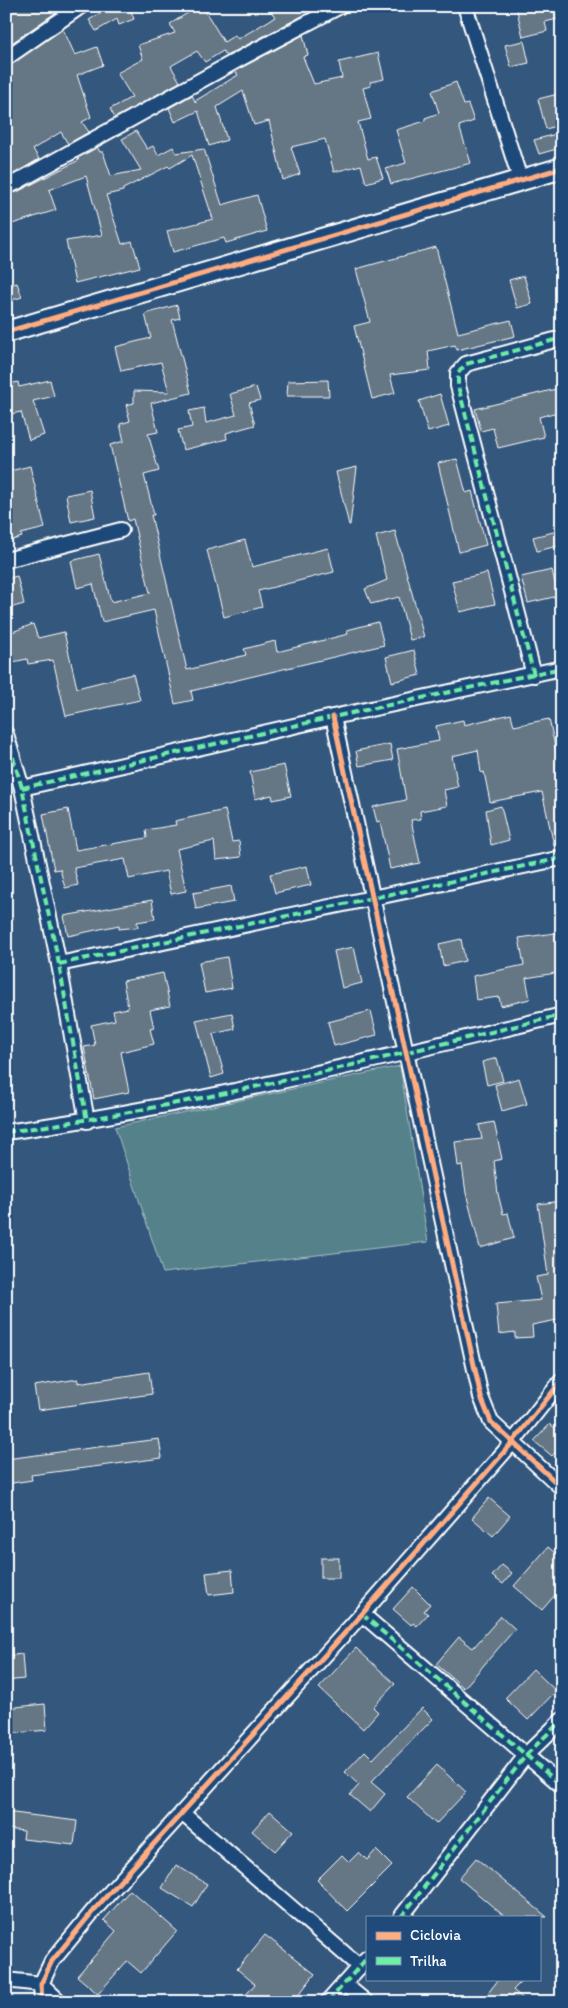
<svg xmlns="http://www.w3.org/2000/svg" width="568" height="2008" viewBox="0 0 568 2008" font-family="Itim,sans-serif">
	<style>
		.green { fill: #55828a; stroke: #aac0c4 }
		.building { fill: #657685; stroke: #fff }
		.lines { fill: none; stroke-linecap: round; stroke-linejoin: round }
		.street-casing { stroke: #fff; stroke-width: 18 }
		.secondary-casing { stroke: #fff; stroke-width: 24 }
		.street { stroke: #1f4a7a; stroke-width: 14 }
		.secondary { stroke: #1f4a7a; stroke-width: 20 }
		.quiet { stroke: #6deda7; stroke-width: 4; stroke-dasharray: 8 4; stroke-linecap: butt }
		.cycleway-casing { stroke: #1f4a7a; stroke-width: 8 }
		.cycleway { stroke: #ffac80; stroke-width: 5 }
	</style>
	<rect width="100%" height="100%" fill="#34577d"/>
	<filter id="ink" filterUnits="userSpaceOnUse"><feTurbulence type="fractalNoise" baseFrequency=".02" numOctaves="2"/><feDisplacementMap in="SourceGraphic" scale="10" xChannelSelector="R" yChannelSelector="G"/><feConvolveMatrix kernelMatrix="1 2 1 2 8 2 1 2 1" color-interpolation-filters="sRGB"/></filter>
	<g filter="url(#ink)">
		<polygon class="green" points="400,1066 428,1242 163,1273 115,1127"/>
		<g class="building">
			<polygon points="6,6 65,6 6,47"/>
			<polygon points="112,6 138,6 131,11 134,19 119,25 117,19 96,31 89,20"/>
			<polygon points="199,6 202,6 224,42 235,35 238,39 275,17 271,11 279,6 321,6 226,56 223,51 205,62 197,51 171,66 180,82 115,118 110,109 132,97 117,73 143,59 138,45 175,33 170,24"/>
			<polygon points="516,6 562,6 562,18 545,22 547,31 523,37"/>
			<polygon points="63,29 75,55 97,47 103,65 77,75 91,117 82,122 89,132 68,144 61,132 33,149 39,159 6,179 6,67"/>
			<polygon points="303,35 308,55 303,57 314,84 342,78 339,62 378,53 384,79 370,82 371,86 363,88 371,119 358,122 368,159 376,157 383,178 366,183 361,165 334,172 325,139 291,147 300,174 283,180 269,121 254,125 243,91 217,107 227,140 209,146 198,111 175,122 169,108 192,95 196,103 195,101 238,75 235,71"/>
			<polygon points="524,41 529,63 511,67 505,45"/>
			<polygon points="456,82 464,105 468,104 474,121 459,126 471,163 391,184 386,169 406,163 396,130 425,121 425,118 439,113 432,91"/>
			<polygon points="562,93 562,124 546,129 538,99"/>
			<polygon points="136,131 147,149 153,146 158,155 173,147 176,153 204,149 222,205 257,195 267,231 226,243 224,238 173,252 167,231 213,219 192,155 170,168 168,166 123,189 123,191 106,195 122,244 132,241 140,267 75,283 66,241 102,235 86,176 49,190 56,210 6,226 6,189 12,193 17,192 79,160 77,158 97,147 100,152 103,152 111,176 141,170 122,139"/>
			<polygon points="556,134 560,148 539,154 534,140"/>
			<polygon points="436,247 458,333 511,320 515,336 457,350 455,345 428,351 430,370 390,375 395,393 372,399 354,326 370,322 356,269"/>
			<polygon points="524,276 532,304 517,308 509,280"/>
			<polygon points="17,283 22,297 6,302 6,286"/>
			<polygon points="177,305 180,318 172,320 191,393 151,403 158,432 148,434 159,471 144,475 154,515 151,515 187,670 246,655 244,649 275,641 277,652 348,634 347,630 378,622 384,645 191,691 193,700 175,704 154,610 102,622 93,584 77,588 71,561 99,554 111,602 150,593 133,519 128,521 110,445 124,441 120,424 130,421 126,405 134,403 134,391 169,392 161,362 121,371 115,347 151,338 145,314"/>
			<polygon points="50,380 54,396 33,401 44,435 29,440 21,412 6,415 6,385 18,382 19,387"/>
			<polygon points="328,380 329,396 287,396 288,381"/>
			<polygon points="256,387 260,400 249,403 255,425 226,433 227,439 183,450 178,430 192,427 189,411 204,408 206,423 236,415 230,394"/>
			<polygon points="556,389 561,411 539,417 544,437 498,448 493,428 481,431 475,409"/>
			<polygon points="440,394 449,426 428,432 419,401"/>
			<polygon points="457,459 466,493 472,491 486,545 459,552 438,463"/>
			<polygon points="30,466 45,528 21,534 22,537 6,542 6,472"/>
			<polygon points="357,467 350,525 349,525 336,472"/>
			<polygon points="90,490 95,517 71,522 66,495"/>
			<polygon points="562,530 562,545 537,551 533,537"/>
			<polygon points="395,531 424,637 410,640 399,597 371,604 365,589 387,580 376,536"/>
			<polygon points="245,540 252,567 328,548 334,572 258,591 262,607 224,617 207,550"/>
			<polygon points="552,570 558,596 528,603 521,577"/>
			<polygon points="487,573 495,604 460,612 452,581"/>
			<polygon points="17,576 24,604 6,609 6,579"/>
			<polygon points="33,624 38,638 64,632 77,688 133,674 140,700 66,716 53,660 28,664 27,659 13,662 7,634"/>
			<polygon points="414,650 420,675 392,682 386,657"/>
			<polygon points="511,714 514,726 549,719 560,769 562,768 562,849 555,850 542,792 490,802 484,772 481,773 478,750 452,756 458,787 444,790 447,806 420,811 421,819 411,820 420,863 390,869 380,821 377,822 373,807 406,800 397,749 439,741 436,726 463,720 464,725"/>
			<polygon points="390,744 393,760 359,766 356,751"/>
			<polygon points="284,765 291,796 273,800 272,795 255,799 250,772"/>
			<polygon points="501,806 509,840 491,845 486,810"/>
			<polygon points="68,809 76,850 147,838 146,830 176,825 175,821 225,810 232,842 239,841 241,857 216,860 214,841 177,849 186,891 171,894 166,871 129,879 125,859 74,868 78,885 65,888 60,869 54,870 43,814"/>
			<polygon points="307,866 311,885 275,893 270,874"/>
			<polygon points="231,886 234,902 196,909 193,893"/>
			<polygon points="152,900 155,919 137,922 138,927 119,929 119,925 68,936 64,916"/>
			<polygon points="562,932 562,972 526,978 530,999 501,1006 499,997 476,1000 473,976 524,965 519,938"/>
			<polygon points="461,939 465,961 443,966 439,944"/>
			<polygon points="354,947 362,983 342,988 334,951"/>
			<polygon points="227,957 232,988 205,993 199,962"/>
			<polygon points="163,973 170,1006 150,1010 154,1028 150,1029 154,1044 121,1052 129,1092 94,1099 84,1047 95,1045 91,1025 115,1020 113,1011 128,1008 123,981"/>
			<polygon points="371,1011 377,1035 334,1046 328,1022"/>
			<polygon points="232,1013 235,1029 213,1034 224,1074 211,1078 196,1020"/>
			<polygon points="497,1058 503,1081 487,1085 482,1062"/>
			<polygon points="519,1078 527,1104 502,1111 495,1085"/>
			<polygon points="494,1122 502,1159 494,1161 498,1194 503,1214 508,1213 514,1238 480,1248 466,1193 462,1165 458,1166 455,1142 482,1139 479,1125"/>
			<polygon points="562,1201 562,1319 532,1325 533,1337 515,1338 515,1332 499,1334 496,1304 541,1300 536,1277 548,1275 538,1204"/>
			<polygon points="149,1372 152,1394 38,1410 34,1386 78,1379 78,1383"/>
			<polygon points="550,1424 562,1434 562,1445 552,1456 534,1441"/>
			<polygon points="159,1439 162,1458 31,1475 32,1480 6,1484 6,1459"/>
			<polygon points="489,1498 510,1516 493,1536 472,1518"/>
			<polygon points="548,1547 562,1559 562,1587 542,1610 514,1586"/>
			<rect x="321" y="1558" width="18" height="20"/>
			<polygon points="502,1565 512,1573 503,1584 492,1576"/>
			<polygon points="232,1570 234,1592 209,1595 206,1573"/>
			<polygon points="413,1587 430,1604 424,1611 428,1614 417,1626 413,1623 411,1625 393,1609"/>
			<polygon points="501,1616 515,1629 464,1688 436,1664 459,1637 473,1648"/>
			<polygon points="356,1648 395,1684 373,1707 378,1712 363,1729 319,1688"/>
			<polygon points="22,1654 24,1679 6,1681 6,1656"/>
			<polygon points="533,1669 556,1691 528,1720 505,1698"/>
			<polygon points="45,1704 47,1730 6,1734 6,1708"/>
			<polygon points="422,1708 433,1719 371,1782 385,1794 370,1812 350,1795 359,1785 345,1772 365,1751 373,1759"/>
			<polygon points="437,1765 466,1792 436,1824 407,1797"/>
			<polygon points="270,1811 293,1831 275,1851 252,1831"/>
			<polygon points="6,1812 77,1821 74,1845 23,1839 24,1831 6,1829"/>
			<polygon points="376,1850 392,1866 347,1911 317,1880 342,1855 349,1862 359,1852 367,1860"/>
			<polygon points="476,1858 547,1917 505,1917 459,1878"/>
			<polygon points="176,1865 207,1884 193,1907 162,1888"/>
			<polygon points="130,1890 177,1931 141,1973 127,1961 98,1994 77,1976 116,1931 104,1920"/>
			<polygon points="265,1935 315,1974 293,2002 240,2002 255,1984 237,1969"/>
			<polygon points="499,1979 524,1979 513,1990 527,2002 481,2002"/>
		</g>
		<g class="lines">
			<g class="street-casing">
				<g id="street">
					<polyline points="465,6 520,179"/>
					<polyline points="6,58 81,6"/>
					<polyline points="13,184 243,57 340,6"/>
					<polyline points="6,560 121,530"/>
					<polyline points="534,675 458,386 458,373 466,364 562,338"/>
					<polyline points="333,717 481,1397 491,1422 562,1488"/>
					<polyline points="6,734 22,788 59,964 87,1121"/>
					<polyline points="22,788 333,717 562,668"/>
					<polyline points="59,964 562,858"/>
					<path d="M6 1132C193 1106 378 1059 562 1015"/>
					<polyline points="362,1614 562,1786"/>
					<polyline points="182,1813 360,1967"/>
					<polyline points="401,1917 527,1754 562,1720"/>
					<polyline points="6,1980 41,1984 60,2002"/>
					<polyline points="344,1984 366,2002"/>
					<polyline points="42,2002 41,1984 52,1961 94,1910 362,1614 512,1443 562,1380"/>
					<polyline points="328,2002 367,1958"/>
				</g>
			</g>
			<g class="secondary-casing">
				<polyline id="secondary" points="6,332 562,168"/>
			</g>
			<use href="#street" class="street"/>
			<use href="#secondary" class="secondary"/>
			<g class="quiet">
				<polyline points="534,675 458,386 458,373 466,364 562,338"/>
				<polyline points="6,734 22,788 59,964 87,1121"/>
				<polyline points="22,788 333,717 562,668"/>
				<polyline points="59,964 562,858"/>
				<path d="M6 1132C193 1106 378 1059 562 1015"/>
				<polyline points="362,1614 562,1786"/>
				<polyline points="401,1917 527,1754 562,1720"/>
				<polyline points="328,2002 367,1958"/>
			</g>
			<g class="cycleway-casing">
				<g id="cycleway">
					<polyline points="6,332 562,168"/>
					<polyline points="333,717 481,1397 491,1422 562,1488"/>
					<polyline points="42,2002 41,1984 52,1961 94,1910 362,1614 512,1443 562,1380"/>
				</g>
			</g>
			<use href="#cycleway" class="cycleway"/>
		</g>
	</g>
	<rect width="568" height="2008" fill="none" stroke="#1f4a7a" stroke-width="25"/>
	<rect x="12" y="12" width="543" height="1983" fill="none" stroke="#fff" stroke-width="2" filter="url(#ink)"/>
	<rect x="366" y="1916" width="175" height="65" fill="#1f4a7a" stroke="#7992af"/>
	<rect x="376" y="1932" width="25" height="8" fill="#ffac80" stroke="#7992af"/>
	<text x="410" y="1940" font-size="15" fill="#ffffff">Ciclovia</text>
	<rect x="376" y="1957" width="25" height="8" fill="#6deda7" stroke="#7992af"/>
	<text x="410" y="1966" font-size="15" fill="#ffffff">Trilha</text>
</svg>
